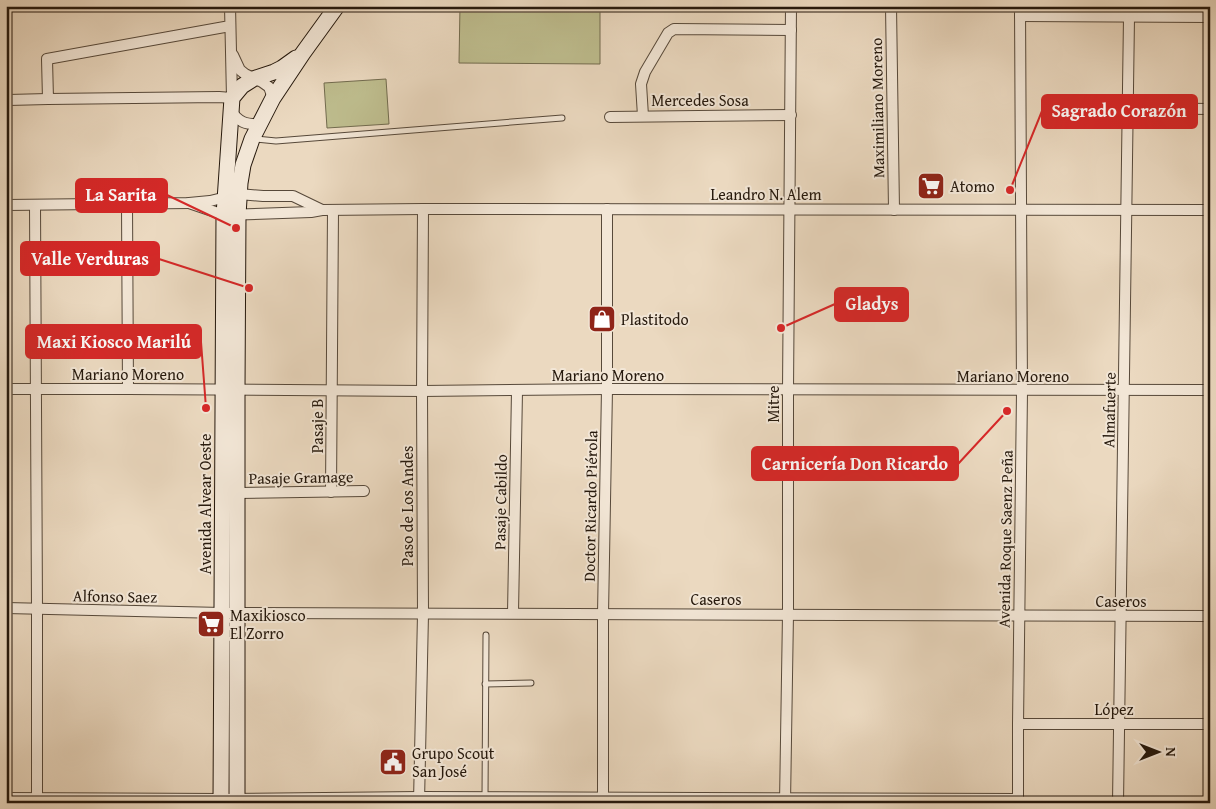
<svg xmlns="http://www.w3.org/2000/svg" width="1216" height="809" viewBox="0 0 1216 809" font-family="'Gentium Book Plus',serif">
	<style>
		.green { fill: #bebd8e; stroke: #726b4e }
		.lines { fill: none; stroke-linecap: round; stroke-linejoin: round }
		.lane-casing { stroke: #57493a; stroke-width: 7 }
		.street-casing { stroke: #57493a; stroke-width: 12 }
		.secondary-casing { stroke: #26190d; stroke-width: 17 }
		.lane { stroke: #f2e6d6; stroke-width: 5 }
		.street { stroke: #f2e6d6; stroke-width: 10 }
		.secondary { stroke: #f2e6d6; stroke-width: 15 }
		.labels { text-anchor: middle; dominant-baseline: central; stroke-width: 4; stroke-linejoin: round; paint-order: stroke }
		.street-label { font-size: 16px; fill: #26190d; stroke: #f2e6d6 }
		.poi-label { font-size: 16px; fill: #26190d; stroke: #f2e6d6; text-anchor: start }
		.leader { fill: none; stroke: #d62828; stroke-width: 2 }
		.callout-dot { fill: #d62828; stroke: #f2e6d6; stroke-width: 2 }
		.callout { fill: #d62828; stroke: #d62828; stroke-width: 2 }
		.callout-label { font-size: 18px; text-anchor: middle; font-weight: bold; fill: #fff }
	</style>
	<rect width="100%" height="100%" fill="#ebd9c0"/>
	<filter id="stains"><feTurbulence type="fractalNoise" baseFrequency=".004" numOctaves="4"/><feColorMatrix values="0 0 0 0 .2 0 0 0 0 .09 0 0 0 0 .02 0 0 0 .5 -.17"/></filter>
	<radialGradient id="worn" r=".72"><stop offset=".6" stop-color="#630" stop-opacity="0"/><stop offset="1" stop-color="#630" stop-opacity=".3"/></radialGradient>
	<g class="green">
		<polygon points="460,6 600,6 600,64 459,63"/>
		<polygon points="386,79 389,124 327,128 324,83"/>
	</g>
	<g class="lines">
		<g class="lane-casing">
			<g id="lane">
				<polyline points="256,139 276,141 562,118"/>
				<polyline points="485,684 531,683"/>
				<polyline points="485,797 486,635"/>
			</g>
		</g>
		<g class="street-casing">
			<g id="street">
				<polyline points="230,6 232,98 219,97 48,99 47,59 230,26"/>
				<polyline points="891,6 894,210"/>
				<polyline points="1020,16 1210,17"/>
				<polyline points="233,55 240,70 245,74 262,82 269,87 273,98"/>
				<polyline points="8,100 48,99"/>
				<polyline points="1128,108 1210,109"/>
				<path d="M230 110C239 122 245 125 260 124"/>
				<polyline points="643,116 641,84 645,72 668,33 674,29 791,30"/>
				<polyline points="610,117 791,115"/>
				<polyline points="189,203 224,215 311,212 322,210 423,209 1210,210"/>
				<polyline points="127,204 128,389"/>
				<polyline points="6,205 189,203 210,201 239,194 263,196 293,196 322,210"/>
				<polyline points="35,205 37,609 37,803"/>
				<polyline points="6,389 128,389 422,391 607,389 1210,390"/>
				<polyline points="331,492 333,210"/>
				<polyline points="238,493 364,491"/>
				<polyline points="6,608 222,613 1210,616"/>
				<polyline points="513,613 517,391"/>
				<polyline points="1018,724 1210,724"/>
				<polyline points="6,798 221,799 419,797 1018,799"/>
				<polyline points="419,802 423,614 422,391 423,209"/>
				<polyline points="603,803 603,614 607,389 607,209"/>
				<polyline points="785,803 788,614 788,391 791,6"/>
				<polyline points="1018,803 1018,724 1022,391 1020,6"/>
				<polyline points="1118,803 1129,17"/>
			</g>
		</g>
		<g class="secondary-casing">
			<g id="secondary">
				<polyline points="221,803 224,215 232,98 242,86 253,79 274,72 282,68 296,58"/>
				<polyline points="237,803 237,390 238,215 240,183 243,165 252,139 273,98 303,53 337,6"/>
			</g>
		</g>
		<use href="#lane" class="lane"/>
		<use href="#street" class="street"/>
		<use href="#secondary" class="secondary"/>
	</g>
	<defs>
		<g id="supermarket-square" transform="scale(1.4375)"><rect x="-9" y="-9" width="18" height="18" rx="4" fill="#8f2418" stroke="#f2e6d6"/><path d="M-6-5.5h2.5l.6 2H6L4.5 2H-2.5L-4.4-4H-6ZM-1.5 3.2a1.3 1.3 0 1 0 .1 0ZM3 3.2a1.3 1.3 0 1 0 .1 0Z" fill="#fff"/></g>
		<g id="shop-square" transform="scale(1.4375)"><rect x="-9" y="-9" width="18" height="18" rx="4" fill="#8f2418" stroke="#f2e6d6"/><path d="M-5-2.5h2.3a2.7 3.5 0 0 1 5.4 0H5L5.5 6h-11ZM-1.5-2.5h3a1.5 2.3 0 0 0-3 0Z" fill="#fff"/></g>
		<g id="civic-square" transform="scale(1.4375)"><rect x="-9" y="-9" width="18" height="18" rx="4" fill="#8f2418" stroke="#f2e6d6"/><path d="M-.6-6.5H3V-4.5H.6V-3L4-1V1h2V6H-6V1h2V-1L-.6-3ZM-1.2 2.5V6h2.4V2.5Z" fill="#fff"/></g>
	</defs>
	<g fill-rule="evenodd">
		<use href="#supermarket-square" x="931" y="186"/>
		<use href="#shop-square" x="602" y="319"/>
		<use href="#supermarket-square" x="211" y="624"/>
		<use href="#civic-square" x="393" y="762"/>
	</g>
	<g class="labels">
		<g class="street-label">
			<text x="700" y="100">Mercedes Sosa</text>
			<text transform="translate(877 108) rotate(-91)">Maximiliano Moreno</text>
			<text x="766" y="194">Leandro N. Alem</text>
			<text x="128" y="374">Mariano Moreno</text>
			<text x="608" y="375">Mariano Moreno</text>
			<text x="1013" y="376">Mariano Moreno</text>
			<text transform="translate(773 404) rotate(-90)">Mitre</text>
			<text transform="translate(1109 410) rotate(-89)">Almafuerte</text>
			<text transform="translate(317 426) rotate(-90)">Pasaje B</text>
			<text transform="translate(301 477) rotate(-1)">Pasaje Gramage</text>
			<text transform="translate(500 502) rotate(-89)">Pasaje Cabildo</text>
			<text transform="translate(205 504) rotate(-90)">Avenida Alvear Oeste</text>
			<text transform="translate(407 506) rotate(-90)">Paso de Los Andes</text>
			<text transform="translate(590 506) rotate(-89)">Doctor Ricardo Piérola</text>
			<text transform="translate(1005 539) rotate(-89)">Avenida Roque Saenz Peña</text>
			<text transform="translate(115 596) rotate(1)">Alfonso Saez</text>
			<text x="716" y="599">Caseros</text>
			<text x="1121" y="601">Caseros</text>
			<text x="1114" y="709">López</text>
		</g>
		<g class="poi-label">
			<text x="950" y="186">Atomo</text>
			<text x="621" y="319">Plastitodo</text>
			<text x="230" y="615">Maxikiosco<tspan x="230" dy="18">El Zorro</tspan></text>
			<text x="412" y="753">Grupo Scout<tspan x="412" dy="18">San José</tspan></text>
		</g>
	</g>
	<path class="leader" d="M1010 190L1042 111M236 228L167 195M249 288L159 259M781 328L835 304M206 408L201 342M1007 411L958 464"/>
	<g class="callout-dot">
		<circle cx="1010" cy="190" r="5"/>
		<circle cx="236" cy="228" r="5"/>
		<circle cx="249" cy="288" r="5"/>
		<circle cx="781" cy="328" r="5"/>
		<circle cx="206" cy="408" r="5"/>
		<circle cx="1007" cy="411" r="5"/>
	</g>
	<g class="callout">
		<rect x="1042" y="95" width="155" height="33" rx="5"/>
		<rect x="76" y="179" width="91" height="33" rx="5"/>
		<rect x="21" y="242" width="138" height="33" rx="5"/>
		<rect x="835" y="288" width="73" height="33" rx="5"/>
		<rect x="26" y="325" width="175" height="33" rx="5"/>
		<rect x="752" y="447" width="206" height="33" rx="5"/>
	</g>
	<g class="callout-label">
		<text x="1119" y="117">Sagrado Corazón</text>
		<text x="121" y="201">La Sarita</text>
		<text x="90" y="265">Valle Verduras</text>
		<text x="872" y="310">Gladys</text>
		<text x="114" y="348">Maxi Kiosco Marilú</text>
		<text x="855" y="470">Carnicería Don Ricardo</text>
	</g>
	<rect width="1216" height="809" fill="none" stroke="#ebd9c0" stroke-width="25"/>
	<rect x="8" y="8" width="1201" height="794" fill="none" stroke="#26190d" stroke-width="2.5"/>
	<rect x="12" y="12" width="1191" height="784" fill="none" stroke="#26190d"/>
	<g transform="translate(1158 752) rotate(90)" stroke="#f2e6d6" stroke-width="4" paint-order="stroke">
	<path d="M0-4L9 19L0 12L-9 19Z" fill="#26190d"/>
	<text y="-8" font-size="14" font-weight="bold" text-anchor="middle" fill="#26190d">N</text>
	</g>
	<rect width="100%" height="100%" filter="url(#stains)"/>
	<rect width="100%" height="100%" fill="url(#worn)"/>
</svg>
